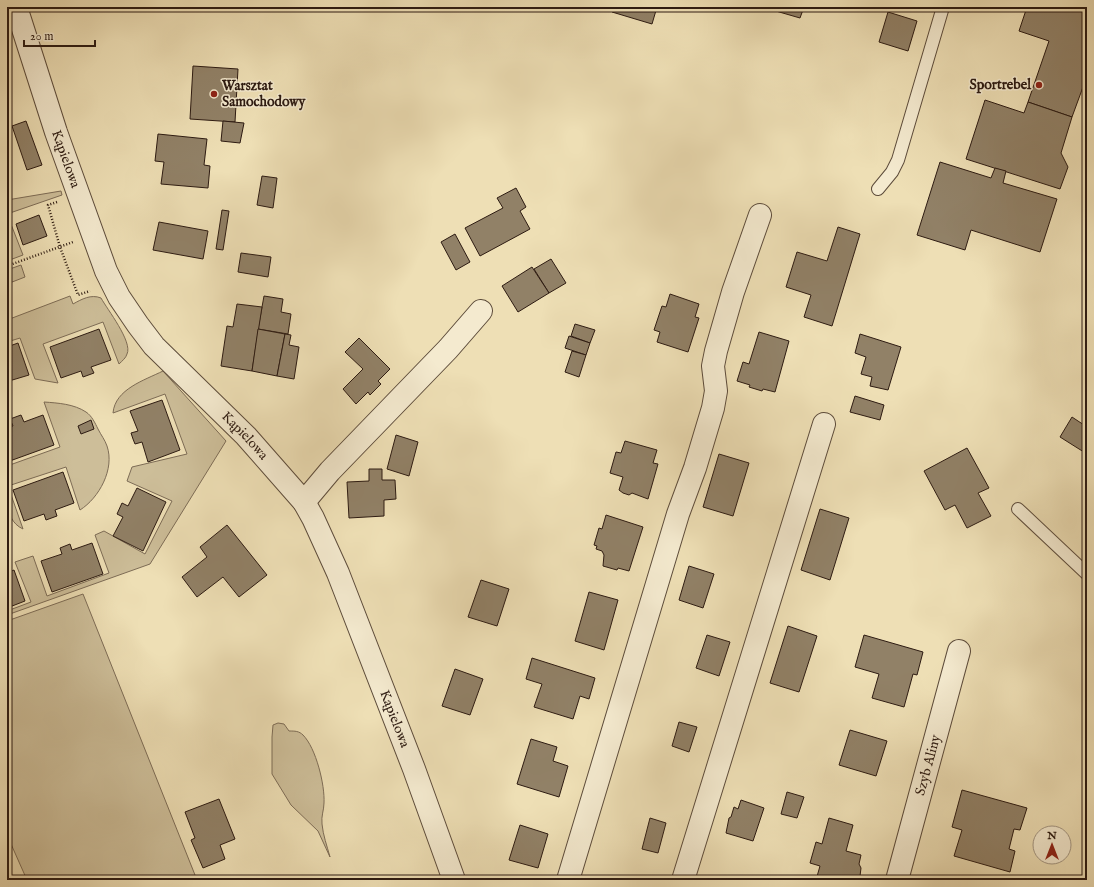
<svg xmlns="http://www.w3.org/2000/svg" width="1094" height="887" viewBox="0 0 1094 887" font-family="'IM FELL English',serif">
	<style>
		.green { fill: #cdbe99; stroke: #7d6c56 }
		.building { fill: #918167; stroke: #2d1b12 }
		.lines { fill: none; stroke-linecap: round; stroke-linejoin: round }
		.lane-casing { stroke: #5d4c3b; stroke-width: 14 }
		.street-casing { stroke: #5d4c3b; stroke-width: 24 }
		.path { stroke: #2d1b12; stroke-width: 2.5; stroke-dasharray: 1 2; stroke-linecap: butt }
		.lane { stroke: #f4eacf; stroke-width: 12 }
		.street { stroke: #f4eacf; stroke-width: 22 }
		.poi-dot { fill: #8f2418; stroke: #f4eacf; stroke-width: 1.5 }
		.labels { text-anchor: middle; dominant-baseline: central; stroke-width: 3; stroke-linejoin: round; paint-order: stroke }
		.poi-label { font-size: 14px; font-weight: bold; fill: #2d1b12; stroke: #f4eacf; text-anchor: end }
		.street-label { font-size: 14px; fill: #2d1b12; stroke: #f4eacf }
	</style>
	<rect width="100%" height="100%" fill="#eedfb5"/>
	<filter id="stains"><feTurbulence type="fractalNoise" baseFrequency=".005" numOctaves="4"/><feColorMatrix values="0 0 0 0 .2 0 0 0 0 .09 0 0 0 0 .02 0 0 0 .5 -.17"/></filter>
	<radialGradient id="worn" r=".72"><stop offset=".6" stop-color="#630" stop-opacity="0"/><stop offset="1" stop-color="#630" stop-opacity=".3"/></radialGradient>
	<g class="green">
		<polygon points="61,191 62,195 7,214 23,255 7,261 7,200"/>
		<polygon points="21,265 25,277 7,284 7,270"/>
		<path d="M70 296 73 304C82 299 91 294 101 298 107 309 133 342 127 354 126 358 122 361 119 364L103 322 43 344 58 383 35 379 20 338 7 342V320Z"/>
		<path d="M163 371 226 441 150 564 7 615V611L31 602 15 562 33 556 47 596 109 573 95 535 104 531 145 554 172 501 127 481 132 467 187 454 165 394 113 413C115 389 145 380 163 371Z"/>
		<path d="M44 402C58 403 74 404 86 412 92 416 95 423 98 429 101 435 105 440 107 446 115 469 99 498 80 510L66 467 8 486 23 529C1 519 7 486 7 466L60 447Z"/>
		<polygon points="83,594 197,880 27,880 7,835 7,621"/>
		<path d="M278 723 284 724 289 731C295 731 299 731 303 735 316 748 325 785 324 803 324 810 321 816 322 824 323 835 327 846 330 857L318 831 291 805 272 774V737L273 725Z"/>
	</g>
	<g class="building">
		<polygon points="614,7 657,7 652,24 612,12"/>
		<polygon points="762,7 804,7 800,18"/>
		<polygon points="860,7 875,7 873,11"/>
		<polygon points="1027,7 1087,7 1087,76 1072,117 1028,102 1049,41 1019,31"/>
		<polygon points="888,12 917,21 908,51 879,42"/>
		<polygon points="193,66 238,69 235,122 190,119"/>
		<polygon points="985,100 1024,113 1028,102 1072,117 1061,153 1068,167 1060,189 966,159"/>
		<polygon points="26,121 42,165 27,170 12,126"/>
		<polygon points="223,121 244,123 240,143 221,141"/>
		<polygon points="158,134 207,139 204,165 210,166 208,188 161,184 164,162 155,161"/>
		<polygon points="940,162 991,178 995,168 1006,171 1003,183 1057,199 1040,252 971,230 965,250 917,235"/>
		<polygon points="262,176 277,178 273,208 257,205"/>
		<polygon points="516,188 526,207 520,211 530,229 480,256 465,228 503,208 497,198"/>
		<polygon points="222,210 229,211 223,250 216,249"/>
		<polygon points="39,215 47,236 23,245 16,224"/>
		<polygon points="159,222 208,231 203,259 153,250"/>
		<polygon points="838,227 860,234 832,326 804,317 811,295 786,287 797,252 827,261"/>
		<polygon points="455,234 470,262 456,270 441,242"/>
		<polygon points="241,253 271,257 268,277 238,272"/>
		<polygon points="551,259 566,283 549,293 534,269"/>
		<polygon points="532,267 549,293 518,312 502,286"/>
		<polygon points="670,294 699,304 695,317 699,318 688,352 657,342 660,332 654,330 662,306 666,307"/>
		<polygon points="264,296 283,299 281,312 291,314 288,334 258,329"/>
		<polygon points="237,304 262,307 252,371 221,366 227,326 233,327"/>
		<polygon points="575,324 595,330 590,343 571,336"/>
		<polygon points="99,329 111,360 91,367 94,373 83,377 81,371 61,378 50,347"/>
		<polygon points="258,329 285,334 277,376 252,371"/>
		<polygon points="759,332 789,341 775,392 763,389 762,391 749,387 750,385 737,381 743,362 749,364"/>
		<polygon points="285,334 291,335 289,345 299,347 294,379 277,376"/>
		<polygon points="860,334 901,347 888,390 870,386 872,377 861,374 866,357 855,353"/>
		<polygon points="569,336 590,343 586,355 565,348"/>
		<polygon points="359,338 390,369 378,381 381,384 370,395 368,392 356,404 343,389 363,369 345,352"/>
		<polygon points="18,343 29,375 9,381 11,387 7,389 7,347"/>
		<polygon points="572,351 586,355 579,377 565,372"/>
		<polygon points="855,396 884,405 880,420 850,412"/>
		<polygon points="162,400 180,450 148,462 142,442 135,444 133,439 131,433 138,431 130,411"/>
		<polygon points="21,415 24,422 43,415 54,445 7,462 7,428 13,426 10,419"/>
		<polygon points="1072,417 1087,427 1087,454 1060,437"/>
		<polygon points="91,420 94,429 81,434 78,426"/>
		<polygon points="396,435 418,442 409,476 387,469"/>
		<polygon points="625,441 657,450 653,463 658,464 648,499 632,493 629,495 623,493 619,490 623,477 610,473 616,452 621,453"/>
		<polygon points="967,448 989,488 978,493 991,516 967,528 955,505 945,510 924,471"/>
		<polygon points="719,454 749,463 733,516 703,507"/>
		<polygon points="369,469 382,469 382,480 395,480 396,499 384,500 384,516 349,518 347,482 369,481"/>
		<polygon points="63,472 74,503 55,510 57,516 46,520 44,514 24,521 13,490"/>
		<polygon points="137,488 166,502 143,551 113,536 123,517 117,514 122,503 128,506"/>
		<polygon points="820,509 849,518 830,580 801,570"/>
		<polygon points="606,515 643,527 629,571 618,568 617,570 603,566 604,555 602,551 596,549 597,546 594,545 599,528 602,529"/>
		<polygon points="227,525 267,575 239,597 223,577 197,597 182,577 207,557 200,547"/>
		<polygon points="92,543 103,574 52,592 41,561 62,554 60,548 70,544 72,550"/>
		<polygon points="689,566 714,574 703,608 679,600"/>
		<polygon points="14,570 25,601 7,608 7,573"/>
		<polygon points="481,580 509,589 497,626 468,617"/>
		<polygon points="589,592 618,600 604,650 575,641"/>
		<polygon points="788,626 817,636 799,692 770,683"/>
		<polygon points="707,635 730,642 719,676 696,668"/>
		<polygon points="864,635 923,652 917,675 913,674 904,707 872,698 879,674 855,667"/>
		<polygon points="532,658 595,678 589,699 580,696 573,719 534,707 542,684 526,679"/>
		<polygon points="455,669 483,679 470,715 442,706"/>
		<polygon points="679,722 697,727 689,752 672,746"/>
		<polygon points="850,730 887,741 876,776 839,765"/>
		<polygon points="531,739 557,747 553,761 568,766 559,797 517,784"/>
		<polygon points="962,790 1027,808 1020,830 1014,829 1009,849 1015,851 1010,872 954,856 962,830 952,827"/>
		<polygon points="787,792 804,797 797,818 781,814"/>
		<polygon points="219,799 235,839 220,845 225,859 203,868 191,840 195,838 185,812"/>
		<polygon points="741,800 764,808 753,841 726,833 729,818 731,817 734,807 738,809"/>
		<polygon points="650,818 666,823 658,853 642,849"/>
		<polygon points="829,818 853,825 846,851 861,855 859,864 861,868 860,876 855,878 854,880 816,880 820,866 810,863 816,842 822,844"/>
		<polygon points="520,825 548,834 538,868 509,860"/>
	</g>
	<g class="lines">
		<g class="lane-casing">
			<g id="lane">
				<polyline points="878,189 892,172 898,160 943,7"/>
				<polyline points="1018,509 1087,574"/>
			</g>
		</g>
		<g class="street-casing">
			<g id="street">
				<path id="s1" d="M16 7 56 132 106 271 119 297 138 325 154 346 246 436 304 502 313 518 338 573 414 769 454 880"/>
				<polyline points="304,502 330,471 448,349 481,311"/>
				<polyline points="568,880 678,514 695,468 713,408 716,391 713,366 716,351 733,292 760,215"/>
				<polyline points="683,880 824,424"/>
				<path id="s2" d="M897 880 959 651"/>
			</g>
		</g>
		<g class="path">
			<polyline points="57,202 48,205 60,247 78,295 90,291"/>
			<polyline points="7,266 73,242"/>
		</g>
		<use href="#lane" class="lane"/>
		<use href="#street" class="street"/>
	</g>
	<g class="poi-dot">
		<circle cx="1039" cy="85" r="4"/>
		<circle cx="214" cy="94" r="4"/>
	</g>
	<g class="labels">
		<g class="poi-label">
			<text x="1031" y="85">Sportrebel</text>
			<text x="222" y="86" text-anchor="start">Warsztat<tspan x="222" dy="16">Samochodowy</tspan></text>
		</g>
		<g class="street-label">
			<text stroke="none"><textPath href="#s1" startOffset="160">Kąpielowa</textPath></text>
			<text stroke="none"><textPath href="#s1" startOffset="496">Kąpielowa</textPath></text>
			<text stroke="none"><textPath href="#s1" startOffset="820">Kąpielowa</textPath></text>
			<text stroke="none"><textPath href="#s2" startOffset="119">Szyb Aliny</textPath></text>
		</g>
	</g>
	<rect width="1094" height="887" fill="none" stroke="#eedfb5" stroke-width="24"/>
	<rect x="8" y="8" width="1078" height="871" fill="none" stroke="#2d1b12" stroke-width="2"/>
	<rect x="12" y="12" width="1070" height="863" fill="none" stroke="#2d1b12"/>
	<g transform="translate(1052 845)"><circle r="19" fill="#f4eacf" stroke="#a49783"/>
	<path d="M0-3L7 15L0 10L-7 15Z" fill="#8f2418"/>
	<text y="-6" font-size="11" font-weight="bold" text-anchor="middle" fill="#2d1b12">N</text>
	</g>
	<path d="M24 40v6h71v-6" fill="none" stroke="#2d1b12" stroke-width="2"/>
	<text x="30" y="40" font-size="12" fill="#2d1b12" stroke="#f4eacf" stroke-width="3" paint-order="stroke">20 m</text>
	<rect width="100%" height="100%" filter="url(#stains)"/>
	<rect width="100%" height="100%" fill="url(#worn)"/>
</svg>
